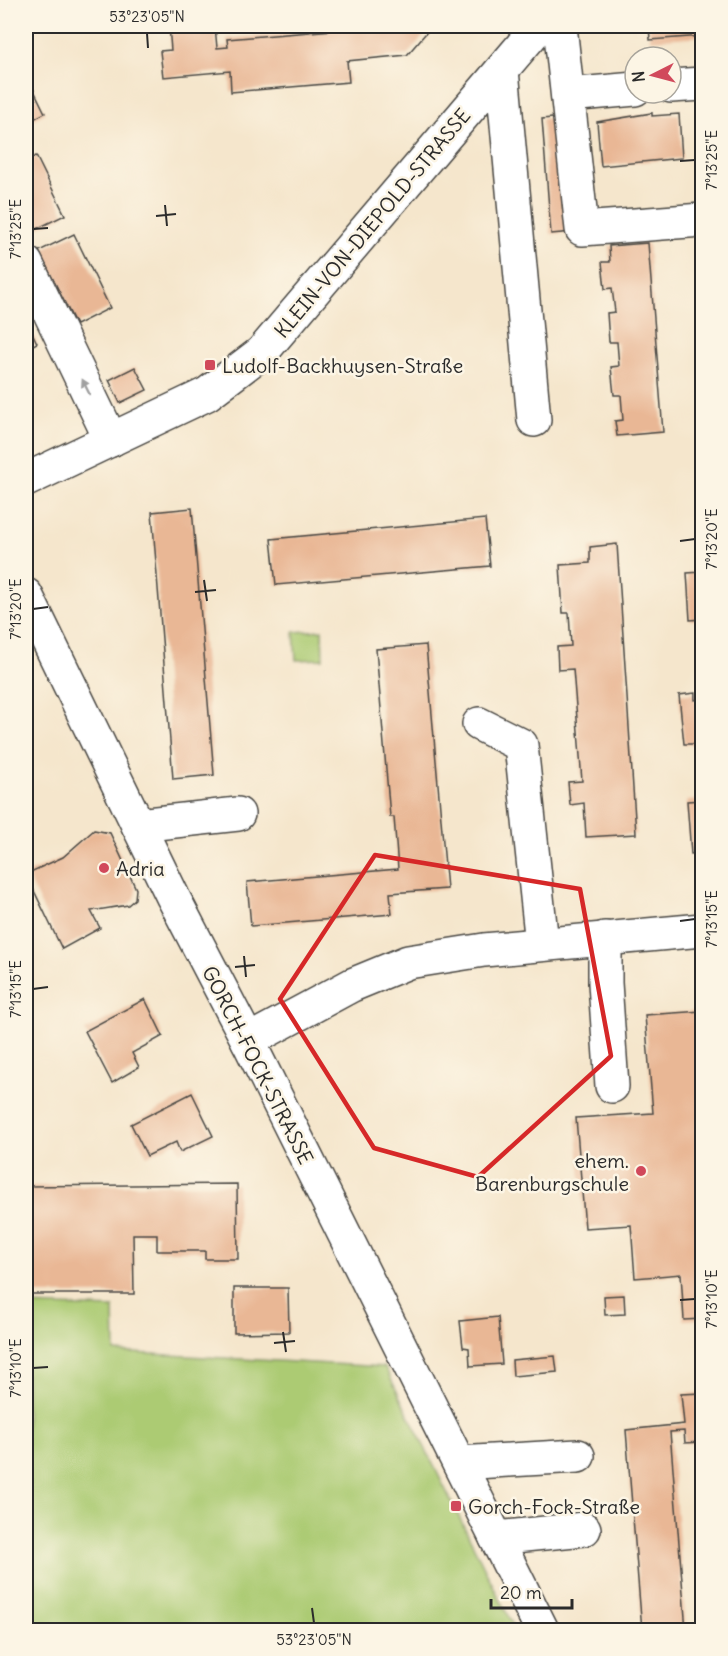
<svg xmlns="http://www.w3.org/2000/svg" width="728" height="1656" viewBox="0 0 728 1656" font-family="Delius,sans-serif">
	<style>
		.green { fill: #accb73; stroke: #6c7b4f; stroke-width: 1.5 }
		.building { fill: #e9b795 }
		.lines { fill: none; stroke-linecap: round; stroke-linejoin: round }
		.minor-casing { stroke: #494743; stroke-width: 36 }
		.minor { stroke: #fff; stroke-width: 33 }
		.oneway { fill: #a0a0a0 }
		.marked { fill: none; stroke: #d62828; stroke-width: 4.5; stroke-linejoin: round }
		.ticks { fill: none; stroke: #2b2b2b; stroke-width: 2 }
		.poi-dot { fill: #d1495b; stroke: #fcf5e5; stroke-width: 2 }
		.labels { text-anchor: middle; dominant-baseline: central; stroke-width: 5; stroke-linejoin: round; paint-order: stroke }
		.street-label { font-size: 20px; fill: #2b2b2b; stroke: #fcf5e5 }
		.poi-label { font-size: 20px; fill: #2b2b2b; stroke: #fcf5e5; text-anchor: start }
		.neatline { fill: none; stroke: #2b2b2b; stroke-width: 2 }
		.ticks-label { font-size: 15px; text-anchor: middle; fill: #2b2b2b }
	</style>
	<rect width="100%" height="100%" fill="#fcf5e5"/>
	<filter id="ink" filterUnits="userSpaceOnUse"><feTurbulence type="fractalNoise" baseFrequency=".0167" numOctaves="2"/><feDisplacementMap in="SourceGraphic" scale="12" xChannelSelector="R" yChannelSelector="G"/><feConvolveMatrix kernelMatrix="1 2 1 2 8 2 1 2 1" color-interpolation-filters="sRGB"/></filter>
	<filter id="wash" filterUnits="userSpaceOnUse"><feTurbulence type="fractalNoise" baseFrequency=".008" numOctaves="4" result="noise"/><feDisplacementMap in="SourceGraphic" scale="24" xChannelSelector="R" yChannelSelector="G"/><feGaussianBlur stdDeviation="1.35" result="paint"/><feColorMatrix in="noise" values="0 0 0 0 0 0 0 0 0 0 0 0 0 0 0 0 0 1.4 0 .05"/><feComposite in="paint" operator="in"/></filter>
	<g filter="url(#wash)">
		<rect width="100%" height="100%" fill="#f5e6cc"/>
		<g class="green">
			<polygon points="322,630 323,659 296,660 294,632"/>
			<polygon points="26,1305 114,1308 115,1352 385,1367 515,1630 26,1630"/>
		</g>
		<g id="blocks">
			<g class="building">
				<polygon points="169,26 215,26 217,48 228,47 227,39 345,29 344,26 432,26 407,55 347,61 349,82 231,92 230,71 163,77 160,51 171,50"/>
				<polygon points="649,26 702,26 702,36 650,40"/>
				<polygon points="26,74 45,113 26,123"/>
				<polygon points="652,113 652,116 679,114 682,158 601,166 597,122"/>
				<polygon points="563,117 573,232 551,234 542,119"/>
				<polygon points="36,156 65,215 32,231 26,219 26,161"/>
				<polygon points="74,234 110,308 76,325 39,251"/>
				<polygon points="648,243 663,432 617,436 615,421 623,420 622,408 621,395 614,395 611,367 619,366 617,342 609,342 607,313 615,312 612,288 605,289 602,262 610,262 609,246"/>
				<polygon points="26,320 37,343 26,349"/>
				<polygon points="135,367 147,390 120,403 109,380"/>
				<polygon points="192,508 214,775 173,779 152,512"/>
				<polygon points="485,519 490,566 276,585 271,539"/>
				<polygon points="617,544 636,834 586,837 584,803 570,805 568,782 582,781 573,669 558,670 557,647 571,646 569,613 563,613 560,565 590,563 590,547"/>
				<polygon points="702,572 702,619 690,620 687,573"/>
				<polygon points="426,645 447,889 390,893 392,914 251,926 247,882 398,869 394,817 390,817 376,649"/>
				<polygon points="695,693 695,700 702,699 702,744 684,744 679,695"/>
				<polygon points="702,800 702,853 691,854 687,801"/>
				<polygon points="94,830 110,833 136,889 135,899 128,905 91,911 100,928 62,949 26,874 63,857"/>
				<polygon points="145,999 163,1036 132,1053 139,1067 112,1083 85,1031"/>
				<polygon points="702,1011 702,1319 684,1320 681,1274 635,1278 631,1225 585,1228 576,1118 653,1113 645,1015"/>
				<polygon points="192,1093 213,1136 180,1152 176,1142 147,1156 131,1124"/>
				<polygon points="237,1184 238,1259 205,1259 205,1251 157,1251 157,1234 133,1234 134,1294 26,1294 26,1186"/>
				<polygon points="234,1288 288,1288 289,1332 234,1333"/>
				<polygon points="624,1295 625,1314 605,1315 604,1296"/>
				<polygon points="498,1317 502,1364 470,1366 469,1348 463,1347 460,1321"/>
				<polygon points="555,1356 557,1372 513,1376 512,1360"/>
				<polygon points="702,1393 702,1442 685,1443 684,1431 670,1432 686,1630 642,1630 626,1430 684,1424 681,1394"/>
			</g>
		</g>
	</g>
	<g filter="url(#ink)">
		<use href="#blocks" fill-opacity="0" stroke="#494743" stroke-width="1.5"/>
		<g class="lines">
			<g class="minor-casing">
				<g id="minor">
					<polyline points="560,26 582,229 702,220"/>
					<polyline points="502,70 534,420"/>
					<polyline points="671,86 702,84"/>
					<polyline points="568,95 635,89"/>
					<polyline points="26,263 111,440"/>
					<polyline points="26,480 207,394 262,352 539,26"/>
					<polyline points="26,595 173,897 248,1041 542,1630"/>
					<polyline points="479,724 521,745 542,944"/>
					<polyline points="138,825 238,814"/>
					<polyline points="605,938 605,983 612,1086"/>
					<polyline points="248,1041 352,985 408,962 484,950 702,930"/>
					<polyline points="459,1463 578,1456"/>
					<polyline points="496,1538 584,1529"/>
				</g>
			</g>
			<use href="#minor" class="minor"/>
		</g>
		<defs><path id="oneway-solid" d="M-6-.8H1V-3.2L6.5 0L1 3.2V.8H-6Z" transform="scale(1.5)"/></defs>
		<use class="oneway" href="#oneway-solid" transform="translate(86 387) rotate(-116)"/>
	</g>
	<path class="marked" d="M375 855 580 889 611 1056 478 1177 374 1148 280 999Z"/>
	<path class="ticks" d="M147 33 148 48M680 161 695 160M165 205 167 226M156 216 176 214M33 229 48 228M680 541 695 539M204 580 207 601M195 592 216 590M33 609 48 607M680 921 695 919M244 956 246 977M235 967 255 965M33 989 48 987M680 1300 695 1299M283 1332 286 1352M274 1343 295 1341M33 1368 48 1367M312 1608 314 1623"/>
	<g class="poi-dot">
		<rect x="204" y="359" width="12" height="12" rx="3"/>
		<circle cx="104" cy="868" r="6"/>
		<circle cx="641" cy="1171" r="6"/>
		<rect x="450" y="1500" width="12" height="12" rx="3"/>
	</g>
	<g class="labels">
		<g class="street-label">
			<text transform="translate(372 223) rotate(-50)">KLEIN-VON-DIEPOLD-STRASSE</text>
			<text transform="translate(258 1065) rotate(63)">GORCH-FOCK-STRASSE</text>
		</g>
		<g class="poi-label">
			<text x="222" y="365">Ludolf-Backhuysen-Straße</text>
			<text x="116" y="868">Adria</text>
			<text x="629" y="1160" text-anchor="end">ehem.<tspan x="629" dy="23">Barenburgschule</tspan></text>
			<text x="468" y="1506">Gorch-Fock-Straße</text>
		</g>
	</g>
	<rect width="728" height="1656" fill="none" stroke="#fcf5e5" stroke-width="66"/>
	<g transform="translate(653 75) rotate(264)"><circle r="28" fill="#fcf5e5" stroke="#a8a49b" stroke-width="1.5"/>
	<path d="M0-4.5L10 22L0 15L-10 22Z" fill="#d1495b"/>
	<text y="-9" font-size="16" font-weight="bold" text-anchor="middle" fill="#2b2b2b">N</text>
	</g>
	<path d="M491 1599v9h81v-9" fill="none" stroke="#2b2b2b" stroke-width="3"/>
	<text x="500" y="1599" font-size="18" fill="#2b2b2b" stroke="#fcf5e5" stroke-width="4.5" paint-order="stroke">20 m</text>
	<rect x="33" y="33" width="662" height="1590" class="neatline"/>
	<g class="ticks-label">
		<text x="147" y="22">53°23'05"N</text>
		<text transform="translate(712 160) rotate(-90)" y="5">7°13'25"E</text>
		<text transform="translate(16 229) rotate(-90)" y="5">7°13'25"E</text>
		<text transform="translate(712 539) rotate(-90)" y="5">7°13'20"E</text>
		<text transform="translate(16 609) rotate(-90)" y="5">7°13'20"E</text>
		<text transform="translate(712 919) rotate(-90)" y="5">7°13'15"E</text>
		<text transform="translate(16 989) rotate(-90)" y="5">7°13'15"E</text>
		<text transform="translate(712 1299) rotate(-90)" y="5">7°13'10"E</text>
		<text transform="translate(16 1368) rotate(-90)" y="5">7°13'10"E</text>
		<text x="314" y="1645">53°23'05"N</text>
	</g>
</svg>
